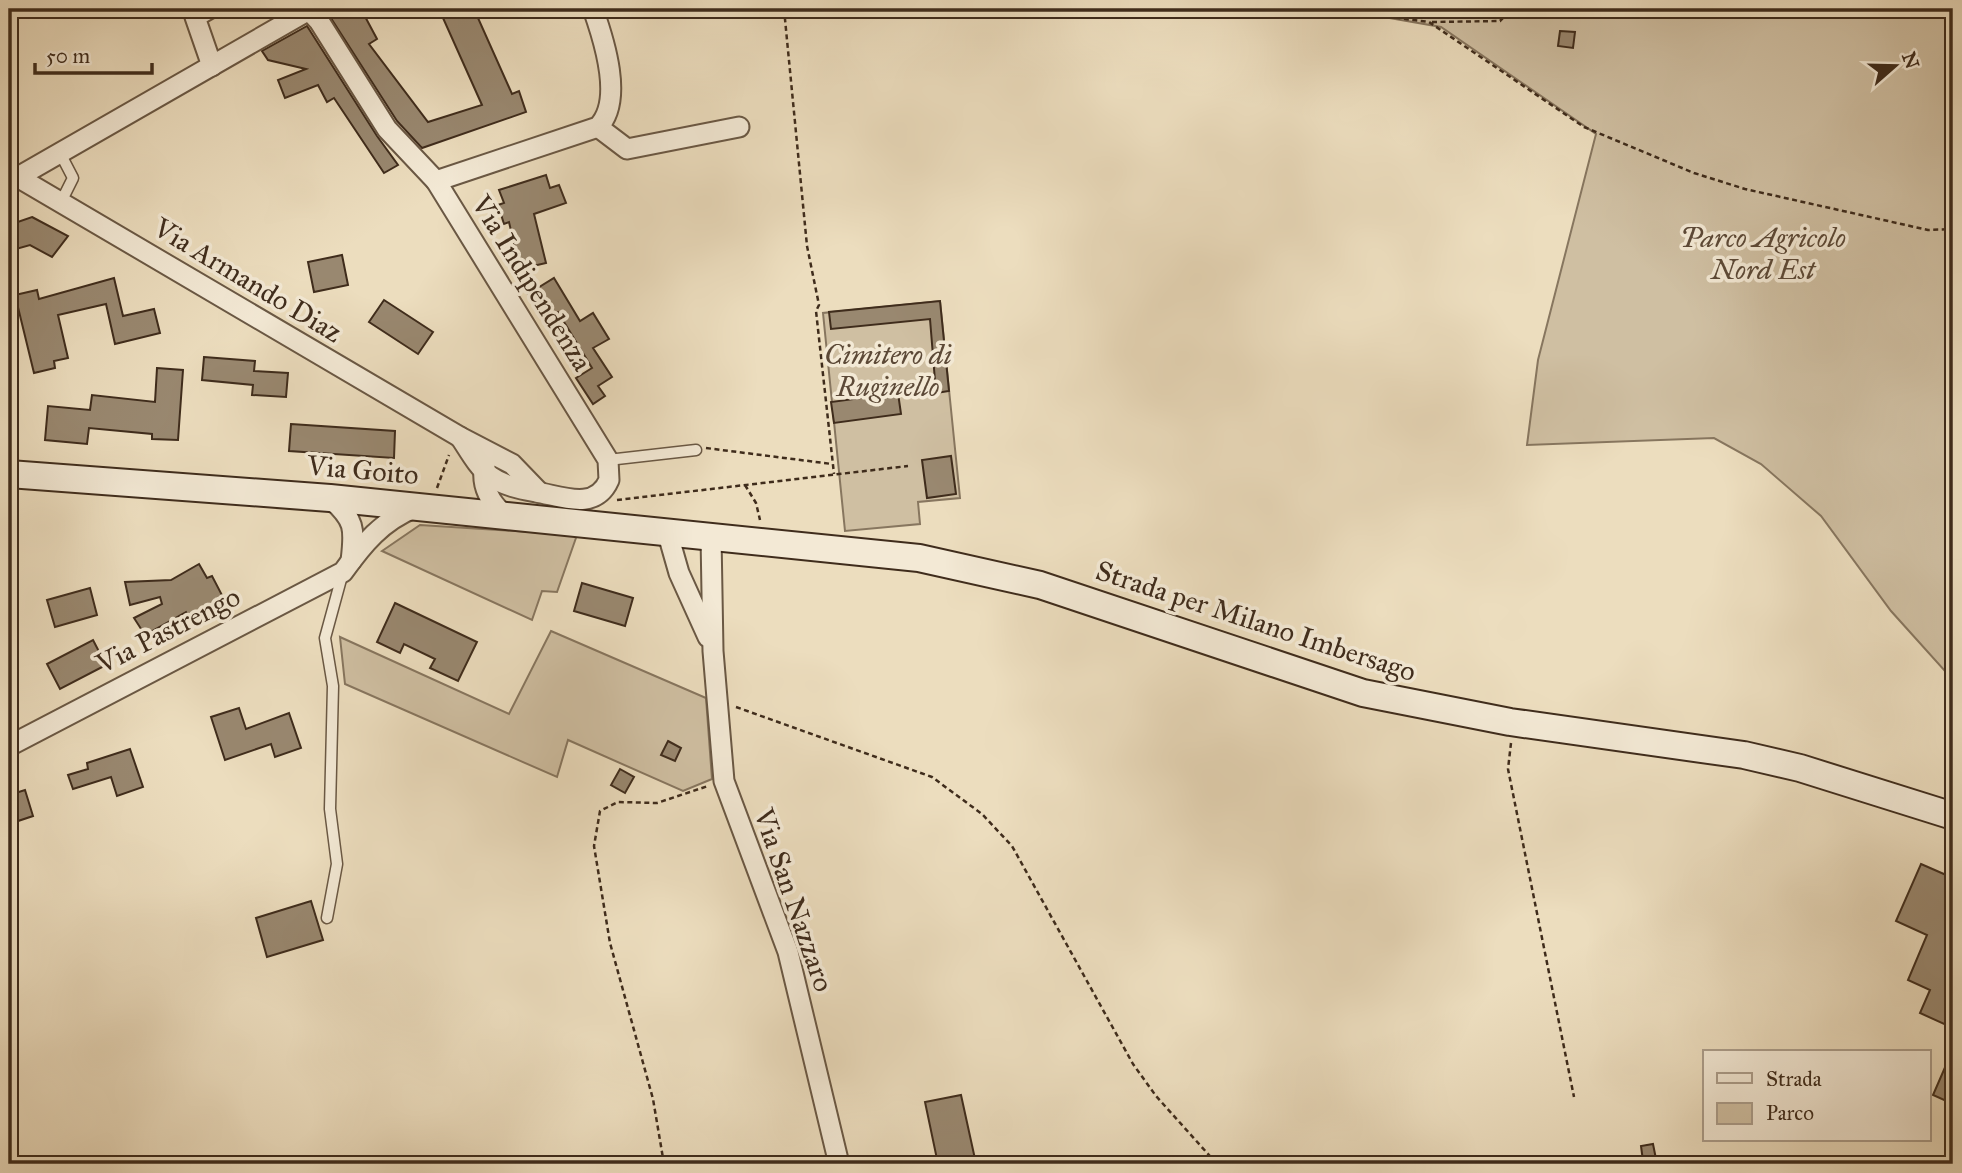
<svg xmlns="http://www.w3.org/2000/svg" width="1962" height="1173" viewBox="0 0 1962 1173" font-family="'IM FELL Great Primer',serif">
	<style>
		.green { fill: #cfbfa2; stroke: #87765f; stroke-width: 2 }
		.building { fill: #998870; stroke: #3f2c1c; stroke-width: 2 }
		.lines { fill: none; stroke-linecap: round; stroke-linejoin: round }
		.lane-casing { stroke: #6a5844; stroke-width: 13 }
		.street-casing { stroke: #6a5844; stroke-width: 23 }
		.secondary-casing { stroke: #3f2c1c; stroke-width: 30 }
		.path { stroke: #3f2c1c; stroke-width: 2.5; stroke-dasharray: 5 3.5; stroke-linecap: butt }
		.lane { stroke: #f3e9d5; stroke-width: 10 }
		.street { stroke: #f3e9d5; stroke-width: 19 }
		.secondary { stroke: #f3e9d5; stroke-width: 26 }
		.labels { text-anchor: middle; dominant-baseline: central; stroke-width: 7; stroke-linejoin: round; paint-order: stroke }
		.park-label { font-size: 28px; font-style: italic; fill: #5c4937; stroke: #f3e9d5 }
		.street-label { font-size: 28px; fill: #3f2c1c; stroke: #f3e9d5 }
	</style>
	<rect width="100%" height="100%" fill="#ecddbe"/>
	<filter id="stains"><feTurbulence type="fractalNoise" baseFrequency=".00286" numOctaves="4"/><feColorMatrix values="0 0 0 0 .2 0 0 0 0 .09 0 0 0 0 .02 0 0 0 .5 -.17"/></filter>
	<radialGradient id="worn" r=".72"><stop offset=".6" stop-color="#630" stop-opacity="0"/><stop offset="1" stop-color="#630" stop-opacity=".3"/></radialGradient>
	<g class="green">
		<polygon points="1338,9 1953,9 1953,680 1891,611 1821,516 1761,464 1714,438 1527,445 1538,360 1596,134 1441,27"/>
		<polygon points="940,301 960,498 918,502 920,524 845,531 823,313"/>
		<polygon points="420,525 577,535 557,592 542,591 532,620 382,551"/>
		<polygon points="551,631 706,698 712,779 683,791 568,740 557,777 345,684 340,637 509,714"/>
	</g>
	<g class="building">
		<polygon points="334,9 361,9 377,39 369,44 428,122 482,105 443,18 462,9 474,9 512,94 519,91 526,112 422,148 397,121 327,12"/>
		<polygon points="307,26 377,136 398,165 384,173 334,98 327,102 318,85 285,98 278,80 306,69 268,60 262,51"/>
		<polygon points="1560,31 1575,32 1573,48 1558,46"/>
		<polygon points="546,175 550,188 559,185 566,203 534,214 546,263 520,269 509,222 504,224 498,205 504,203 499,190"/>
		<polygon points="32,217 68,236 52,257 30,245 9,251 9,225"/>
		<polygon points="342,255 348,285 314,292 308,262"/>
		<polygon points="114,278 123,316 154,309 160,333 115,344 106,304 58,315 68,358 54,361 55,368 34,373 15,295 37,290 39,299"/>
		<polygon points="554,278 580,321 593,313 609,339 593,348 612,377 598,386 605,396 593,404 576,378 592,368 558,312 544,320 528,294"/>
		<polygon points="384,300 433,332 418,354 369,322"/>
		<polygon points="940,301 949,391 936,393 930,319 831,329 829,312"/>
		<polygon points="204,357 255,361 254,371 288,373 286,397 252,395 253,385 202,380"/>
		<polygon points="157,368 183,370 178,440 152,439 152,434 89,428 87,444 45,440 48,406 90,410 92,395 155,402"/>
		<polygon points="898,393 901,414 834,423 831,402"/>
		<polygon points="291,424 395,431 394,458 289,451"/>
		<polygon points="951,456 956,494 927,498 922,460"/>
		<polygon points="199,564 207,578 212,576 224,599 190,619 186,612 145,635 134,618 162,604 160,597 130,605 125,582 171,580"/>
		<polygon points="582,583 633,598 625,626 574,611"/>
		<polygon points="90,588 97,615 55,627 47,600"/>
		<polygon points="395,603 477,642 458,681 430,668 435,659 404,644 400,653 377,642"/>
		<polygon points="93,640 106,665 60,689 47,664"/>
		<polygon points="239,708 246,729 289,713 301,748 275,757 271,744 225,760 211,717"/>
		<polygon points="668,741 681,748 675,761 661,755"/>
		<polygon points="130,749 143,787 117,796 111,777 73,789 68,775 88,769 87,763"/>
		<polygon points="620,769 634,777 625,793 611,785"/>
		<polygon points="25,790 33,816 9,824 9,795"/>
		<polygon points="1921,864 1953,878 1953,1028 1920,1013 1930,990 1908,980 1927,935 1896,921"/>
		<polygon points="311,901 323,940 267,957 256,918"/>
		<polygon points="1953,1049 1953,1104 1933,1095"/>
		<polygon points="961,1095 975,1159 938,1164 925,1102"/>
		<polygon points="1653,1144 1656,1159 1643,1161 1641,1146"/>
	</g>
	<g class="lines">
		<g class="lane-casing">
			<g id="lane">
				<polyline points="60,153 73,178 61,202"/>
				<polyline points="608,460 696,450"/>
				<polyline points="327,918 337,864 330,809 333,686 325,638 343,572"/>
			</g>
		</g>
		<g class="street-casing">
			<g id="street">
				<polyline points="209,9 195,17 212,66"/>
				<path d="M308 9 319 21 387 129 436 181 608 460 609 480C595 512 561 496 536 492 520 489 504 486 490 476 477 466 469 450 460 437"/>
				<polyline points="598,127 627,149 739,127"/>
				<polyline points="9,172 460,437 512,464 539,492"/>
				<polyline points="18,177 309,10"/>
				<path d="M436 181 598 127C624 101 604 40 593 9"/>
				<path d="M485 465C480 486 491 504 506 516"/>
				<path d="M330 498C355 520 355 528 351 561"/>
				<polyline points="667,531 679,573 708,637"/>
				<polyline points="711,536 713,651 724,781 788,952 839,1164"/>
				<path d="M9 746 343 572C363 544 382 521 414 508"/>
			</g>
		</g>
		<g class="secondary-casing">
			<polyline id="secondary" points="9,474 330,498 919,558 1040,585 1363,693 1510,722 1744,755 1800,768 1953,816"/>
		</g>
		<g class="path">
			<polyline points="784,9 807,246 819,305 816,311 834,474"/>
			<polyline points="1328,9 1429,22 1584,127 1694,173 1745,189 1928,230 1953,229"/>
			<polyline points="1432,22 1500,21 1512,9"/>
			<polyline points="706,448 832,464"/>
			<polyline points="745,485 756,503 760,520"/>
			<polyline points="437,488 449,455"/>
			<polyline points="617,500 908,466"/>
			<polyline points="736,707 932,777 982,814 1012,846 1133,1064 1156,1096 1217,1164"/>
			<polyline points="1511,743 1508,769 1574,1097"/>
			<polyline points="664,1164 653,1099 610,943 594,846 600,811 618,802 657,803 708,786"/>
		</g>
		<use href="#lane" class="lane"/>
		<use href="#street" class="street"/>
		<use href="#secondary" class="secondary"/>
	</g>
	<g class="labels">
		<g class="park-label">
			<text x="1763" y="237">Parco Agricolo<tspan x="1763" dy="32">Nord Est</tspan></text>
			<text x="888" y="354">Cimitero di<tspan x="888" dy="32">Ruginello</tspan></text>
		</g>
		<g class="street-label">
			<text transform="translate(248 280) rotate(31)">Via Armando Diaz</text>
			<text transform="translate(532 283) rotate(58)">Via Indipendenza</text>
			<text transform="translate(363 470) rotate(5)">Via Goito</text>
			<text transform="translate(1256 621) rotate(18)">Strada per Milano Imbersago</text>
			<text transform="translate(168 630) rotate(-27)">Via Pastrengo</text>
			<text transform="translate(794 900) rotate(71)">Via San Nazzaro</text>
		</g>
	</g>
	<rect width="1962" height="1173" fill="none" stroke="#ecddbe" stroke-width="35"/>
	<rect x="10" y="10" width="1941" height="1152" fill="none" stroke="#3f2c1c" stroke-width="3.5"/>
	<rect x="18" y="18" width="1927" height="1138" fill="none" stroke="#3f2c1c" stroke-width="2"/>
	<rect x="1703" y="1050" width="228" height="91" fill="#f3e9d5" stroke="#ab9d8b" stroke-width="2"/>
	<rect x="1717" y="1073" width="35" height="10" fill="#f3e9d5" stroke="#ab9d8b" stroke-width="2"/>
	<text x="1766" y="1086" font-size="21" fill="#3f2c1c">Strada</text>
	<rect x="1717" y="1103" width="35" height="21" fill="#cfbfa2" stroke="#ab9d8b" stroke-width="2"/>
	<text x="1766" y="1120" font-size="21" fill="#3f2c1c">Parco</text>
	<g transform="translate(1895 66) rotate(70)" stroke="#f3e9d5" stroke-width="5" paint-order="stroke">
	<path d="M0-5L12 26L0 18L-12 26Z" fill="#3f2c1c"/>
	<text y="-10" font-size="19" font-weight="bold" text-anchor="middle" fill="#3f2c1c">N</text>
	</g>
	<path d="M35 63v10h117v-10" fill="none" stroke="#3f2c1c" stroke-width="3.5"/>
	<text x="46" y="63" font-size="21" fill="#3f2c1c" stroke="#f3e9d5" stroke-width="5" paint-order="stroke">50 m</text>
	<rect width="100%" height="100%" filter="url(#stains)"/>
	<rect width="100%" height="100%" fill="url(#worn)"/>
</svg>
